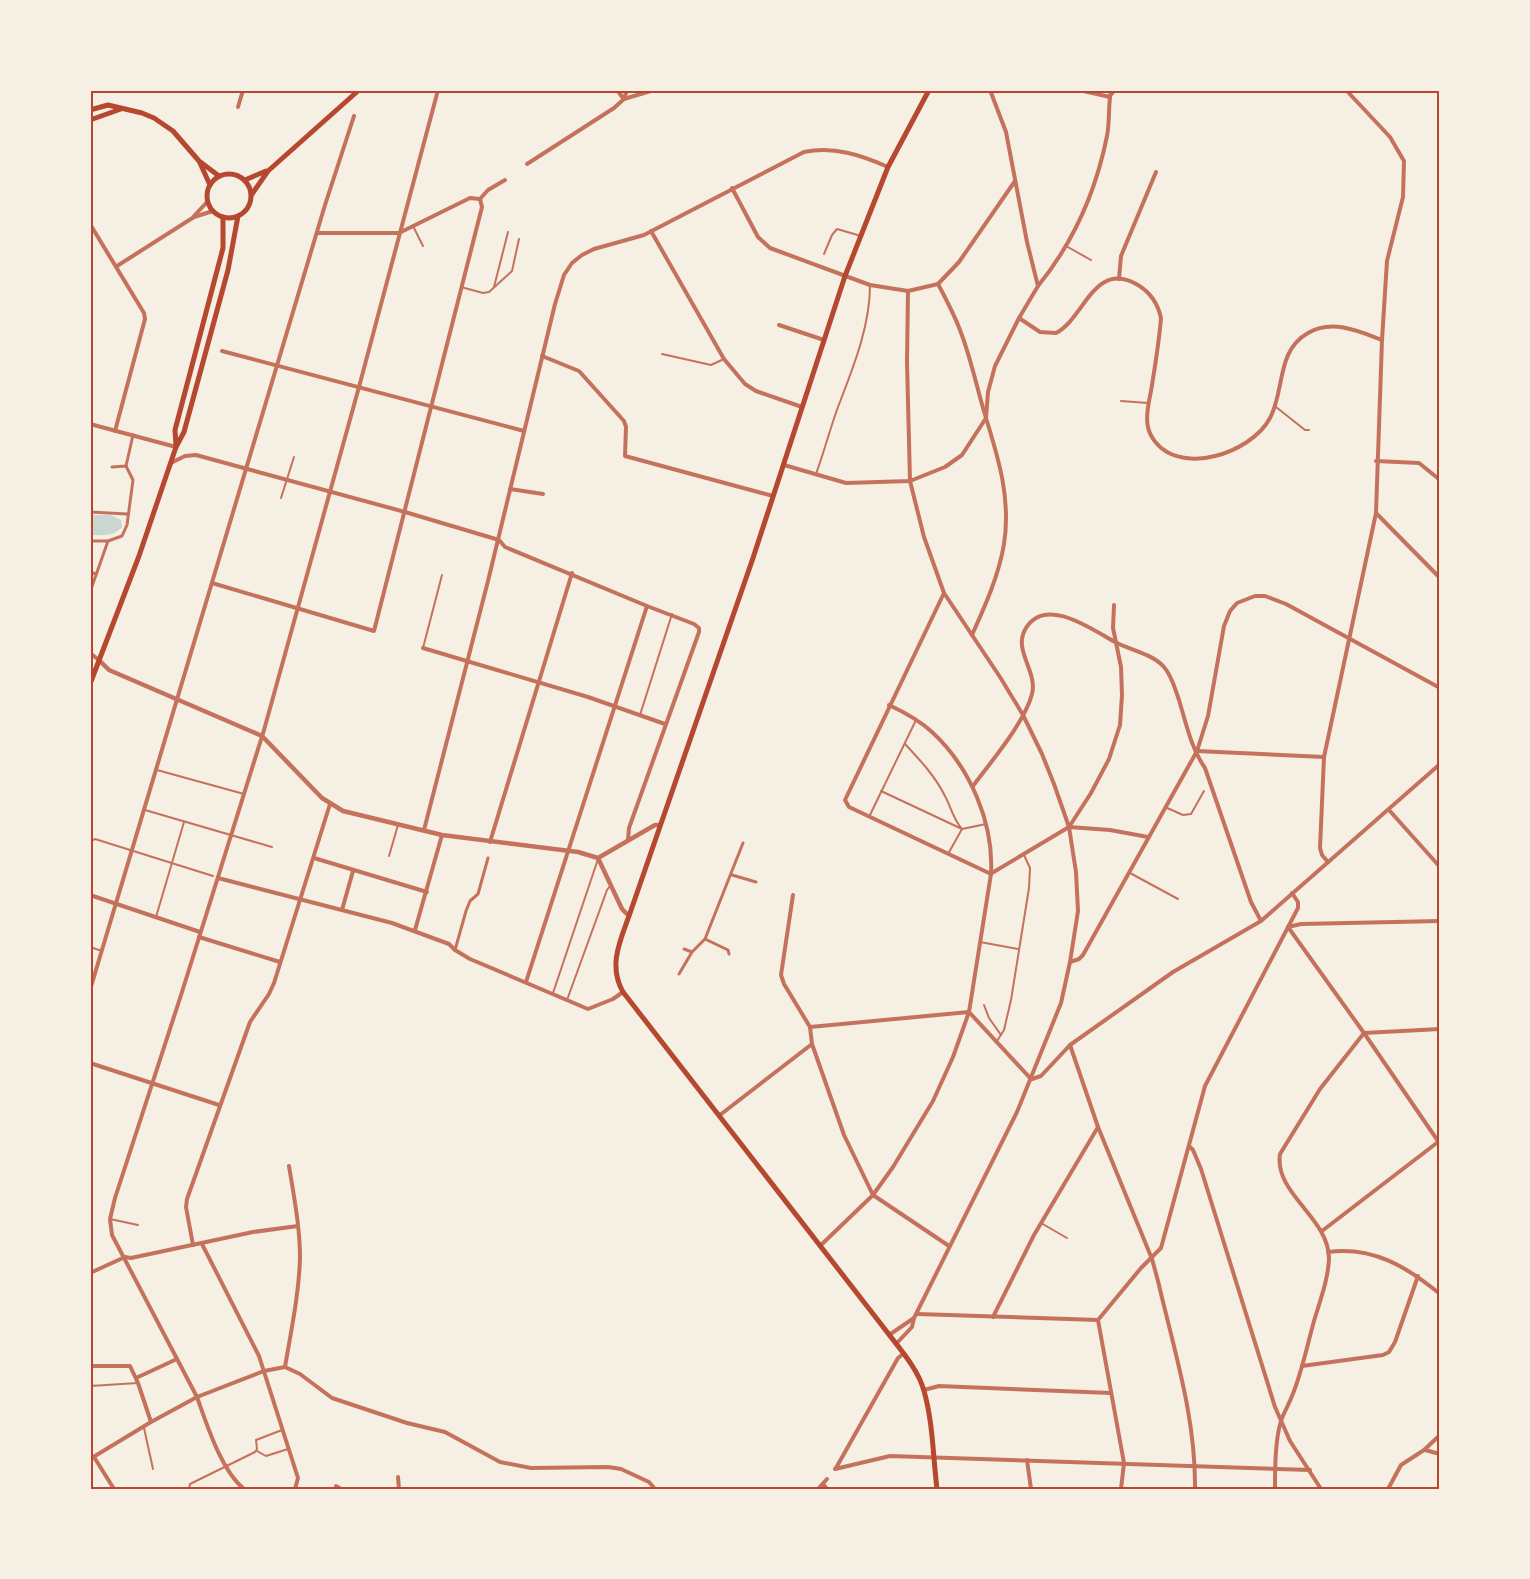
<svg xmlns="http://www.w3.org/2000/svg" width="1530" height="1579" viewBox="0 0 1530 1579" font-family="'Work Sans',sans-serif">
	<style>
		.water { fill: #c9d6d2 }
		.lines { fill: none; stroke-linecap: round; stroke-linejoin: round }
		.service { stroke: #c5725c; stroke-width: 2 }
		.pedestrian { stroke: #c5725c; stroke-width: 3 }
		.minor { stroke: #c5725c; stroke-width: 4 }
		.tertiary { stroke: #c5725c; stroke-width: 4.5 }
		.secondary { stroke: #b5482f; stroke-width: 5 }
		.neatline { fill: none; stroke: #b5482f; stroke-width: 2 }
	</style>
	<rect width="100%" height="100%" fill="#f6efe4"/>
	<path class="water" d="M90 515H111L121 520 122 527C114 537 102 535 90 535Z"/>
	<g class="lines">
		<g class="service">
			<polyline points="1110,97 1116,90"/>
			<polyline points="413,226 423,246"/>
			<polyline points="1066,246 1091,260"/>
			<polyline points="824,254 832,235 837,229 861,236"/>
			<polyline points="461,287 483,293 489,292 512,271 519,239"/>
			<polyline points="494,287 508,232"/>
			<polyline points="662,354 711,365 724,359"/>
			<polyline points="1121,401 1148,403"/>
			<polyline points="1276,407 1305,430 1309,430"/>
			<path d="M816 474C824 452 830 429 838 407 853 368 870 327 870 285"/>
			<polyline points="281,498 294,457"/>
			<polyline points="423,648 442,575"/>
			<polyline points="640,715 672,614"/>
			<path d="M905 744C920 760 935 776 945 796 951 807 953 819 962 829L986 824"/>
			<polyline points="157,770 244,794"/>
			<polyline points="881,791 962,829 948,854"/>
			<polyline points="1165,807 1183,815 1191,814 1204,791"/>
			<polyline points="145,810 272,847"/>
			<polyline points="869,817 916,720"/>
			<polyline points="90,842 95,839 213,876"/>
			<polyline points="389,856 398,825"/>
			<polyline points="1130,873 1178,899"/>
			<polyline points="156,917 184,822"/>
			<polyline points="980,942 1018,949"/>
			<polyline points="90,947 102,951"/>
			<polyline points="553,993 598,859"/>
			<polyline points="567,1000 607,890 610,886"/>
			<polyline points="984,1005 989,1018 1001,1035"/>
			<polyline points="997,1041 1004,1030 1011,1000 1029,888 1030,868 1024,855"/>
			<polyline points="110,1219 138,1225"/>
			<polyline points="1041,1223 1067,1238"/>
			<polyline points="90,1386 138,1383"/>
			<polyline points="144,1428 153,1469"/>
			<polyline points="257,1451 266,1456 288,1449"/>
			<polyline points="189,1489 190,1484 255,1452 257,1449 256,1440 282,1430"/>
		</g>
		<g class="pedestrian">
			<polyline points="112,467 126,466"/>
			<polyline points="90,512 127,514"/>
			<polyline points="90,541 108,541"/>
			<polyline points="90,572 96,574"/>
			<polyline points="90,592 108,541 122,536 127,525 133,480 126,466 133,435"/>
			<polyline points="732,875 756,882"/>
			<polyline points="705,939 728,950 729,954"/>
			<polyline points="684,949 692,952"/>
			<polyline points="455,950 466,911 470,901 478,894 488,858"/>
			<polyline points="679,974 692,952 705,939 743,843"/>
		</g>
		<g class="minor">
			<polyline points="617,90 623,98"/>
			<polyline points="1079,90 1110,97"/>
			<polyline points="624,99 654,90"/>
			<polyline points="238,107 243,90"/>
			<polyline points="527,164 614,108 624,99 627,90"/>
			<polyline points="732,188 758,237 770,248 870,285 908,291 938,284 959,262 1015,181"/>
			<polyline points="194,216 208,201"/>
			<polyline points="90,224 144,313 145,319 115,431"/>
			<polyline points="651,231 724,359 745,384 756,391 802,407"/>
			<polyline points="317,233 399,233 470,198 480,199 488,190 505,180"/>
			<polyline points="117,266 194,217 213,211"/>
			<polyline points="1119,279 1121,256 1156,172"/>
			<path d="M938 284C946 299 954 314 960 330 971 358 977 389 986 418 999 460 1011 500 1004 544 999 575 985 606 972 635"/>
			<path d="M1038 286C1073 243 1096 191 1107 136 1110 121 1108 105 1111 90"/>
			<path d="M1019 318 1040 332 1056 333C1085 318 1094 259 1138 285 1151 293 1158 304 1161 318 1159 343 1155 367 1151 391 1149 402 1145 416 1148 427 1150 437 1158 447 1167 452 1181 460 1200 460 1215 456 1236 451 1260 437 1270 418 1285 390 1276 351 1308 333 1332 319 1359 331 1382 340"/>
			<polyline points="779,325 824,340"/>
			<polyline points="222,351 524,431"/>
			<polyline points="542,356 579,371 624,421 626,427 625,456 773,496"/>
			<polyline points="90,424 176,447"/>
			<polyline points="1376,461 1419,463 1440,480"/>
			<polyline points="171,463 185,456 196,455 405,512 499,540 505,547 647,606 694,624 699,628 699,632 629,828 628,840"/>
			<polyline points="784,465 846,483 910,481 945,467 962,455 986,418 988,392 995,366 1019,318 1038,286 1027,242 1006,132 990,90"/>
			<polyline points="510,489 543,494"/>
			<polyline points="1376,513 1440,578"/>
			<polyline points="212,583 374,631 482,207 480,199"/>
			<polyline points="944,593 845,800 849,807 991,874"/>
			<polyline points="423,648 588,697 665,724"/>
			<polyline points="90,653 100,661"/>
			<polyline points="1197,751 1324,757"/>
			<path d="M973 786C990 763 1025 722 1032 694 1038 671 1012 650 1026 628 1046 595 1094 631 1115 642 1130 650 1153 654 1164 667 1172 676 1175 689 1179 700 1186 723 1191 748 1205 768L1251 902 1261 921"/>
			<polyline points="1389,810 1440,867"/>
			<polyline points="1069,827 1110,830 1148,837"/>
			<path d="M424 830 488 581 555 304 564 275 572 263 582 255 594 249 644 235 804 152C834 146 861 155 888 167"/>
			<polyline points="490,842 572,573"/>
			<polyline points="314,858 427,892"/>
			<polyline points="1328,862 1322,855 1320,848 1324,757 1376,513 1382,340 1387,261 1403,197 1404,161 1390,137 1346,90"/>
			<polyline points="992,873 1069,827 1091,793 1109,759 1120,725 1122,695 1121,667 1113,628 1114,605"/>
			<polyline points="218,878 392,923 449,944 455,950 470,959 588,1009 613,999 623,992"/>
			<polyline points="90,895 200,932"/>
			<polyline points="793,895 781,975 784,984 810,1027 812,1044 844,1135 873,1195 949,1246"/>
			<polyline points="342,910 353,871"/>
			<polyline points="1440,921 1301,924 1288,927 1364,1033 1440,1144"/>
			<polyline points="415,930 442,835"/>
			<polyline points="199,937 280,962"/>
			<polyline points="1070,962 1079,959 1083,955 1197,751 1208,716 1224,626 1230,611 1237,603 1255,596 1265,596 1286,604 1440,688"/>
			<polyline points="526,982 647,606"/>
			<polyline points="90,990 325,205 354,116"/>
			<polyline points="810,1027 969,1012 1031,1079"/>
			<path d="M1070 1045 1098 1127 1152 1259 1158 1281C1174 1350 1196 1418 1195 1489"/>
			<polyline points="90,1063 219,1105"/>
			<polyline points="1032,1079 1041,1076 1070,1045 1173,972 1261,921 1440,764"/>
			<polyline points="720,1115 812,1044"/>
			<polyline points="1190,1147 1193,1150 1201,1169 1275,1407 1290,1441 1321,1489"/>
			<polyline points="1322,1231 1438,1142"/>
			<polyline points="202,1244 259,1356 298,1478 295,1489"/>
			<polyline points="193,1245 186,1207 187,1199 250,1022 269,994 274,983 330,804"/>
			<path d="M820 1246 873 1195 893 1167 933 1101 953 1057 969 1012 991 874C994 823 970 767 932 732 920 721 904 712 889 705"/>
			<path d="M1328 1252C1373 1246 1407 1267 1440 1294"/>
			<polyline points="90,1273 125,1257 131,1258 253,1232 298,1226"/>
			<polyline points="917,1314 1098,1320"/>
			<polyline points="993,1317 1034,1235 1098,1127"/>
			<polyline points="889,1335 914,1318"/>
			<polyline points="896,1344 912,1327 914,1318 1017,1112 1061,1003 1070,962 1078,911 1076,872 1069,827 1054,784 1042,754 1023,715 1000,677 944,593 924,537 910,481 907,362 908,291"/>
			<polyline points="90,1366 130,1366 138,1383 151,1422"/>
			<polyline points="1302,1366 1383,1355 1389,1352 1395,1342 1418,1276"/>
			<path d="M285 1367C291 1331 299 1294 300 1258 300 1227 294 1197 289 1166"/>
			<polyline points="136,1378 177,1359"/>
			<polyline points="924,1390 939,1386 1111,1393"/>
			<polyline points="1425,1450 1440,1454"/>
			<polyline points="94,1457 114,1489"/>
			<polyline points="90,1459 151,1422 197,1397 264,1371 285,1367 300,1374 332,1398 407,1423 445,1432 500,1462 531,1468 608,1467 621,1469 649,1482 655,1489"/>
			<polyline points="1027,1460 1031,1489"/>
			<polyline points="836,1468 898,1358 903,1354"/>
			<polyline points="835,1469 890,1456 1310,1470"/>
			<polyline points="398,1477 399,1489"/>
			<polyline points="823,1484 827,1489"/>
			<polyline points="336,1486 341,1489"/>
			<path d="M244 1489C221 1470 207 1425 197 1397L112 1235 110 1219 115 1198 182 992 264 730 359 387 438 90"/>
			<polyline points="818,1489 827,1479"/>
			<polyline points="1121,1489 1124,1463 1098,1320 1141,1268 1161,1248 1205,1086 1298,908 1298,902 1292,893"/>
			<path d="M1275 1489C1275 1469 1275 1440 1281 1421 1284 1412 1289 1404 1292 1396 1302 1372 1307 1346 1314 1321 1320 1301 1328 1280 1329 1259 1329 1217 1274 1194 1280 1154L1320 1089 1364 1033 1440 1029"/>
			<polyline points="1388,1489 1401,1465 1424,1450 1440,1435"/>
		</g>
		<g class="tertiary">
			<polyline points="100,661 109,670 262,736 322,798 343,811 442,835 578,852 598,858 655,825 660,825"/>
			<polyline points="598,858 622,909 629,916"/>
		</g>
		<g class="secondary">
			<path d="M929 90 888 167 845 276 753 558 629 916C620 941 608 966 623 992L884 1328C898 1347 918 1368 924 1391 933 1422 933 1457 937 1489"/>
			<polyline points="90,110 108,105 142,113 154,118 173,131 199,161 219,176"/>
			<polyline points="90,120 121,109"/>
			<polyline points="200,163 210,185"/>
			<circle cx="229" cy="196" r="22"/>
			<polyline points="245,180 266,171"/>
			<polyline points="252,194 268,171 359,90"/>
			<polyline points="176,446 175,430 223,248 223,217"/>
			<polyline points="90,684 139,556 176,447 184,432 228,270 238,216"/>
		</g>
	</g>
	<rect width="1530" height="1579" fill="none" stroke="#f6efe4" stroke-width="183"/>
	<rect x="92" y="92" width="1346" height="1396" class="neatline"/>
</svg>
